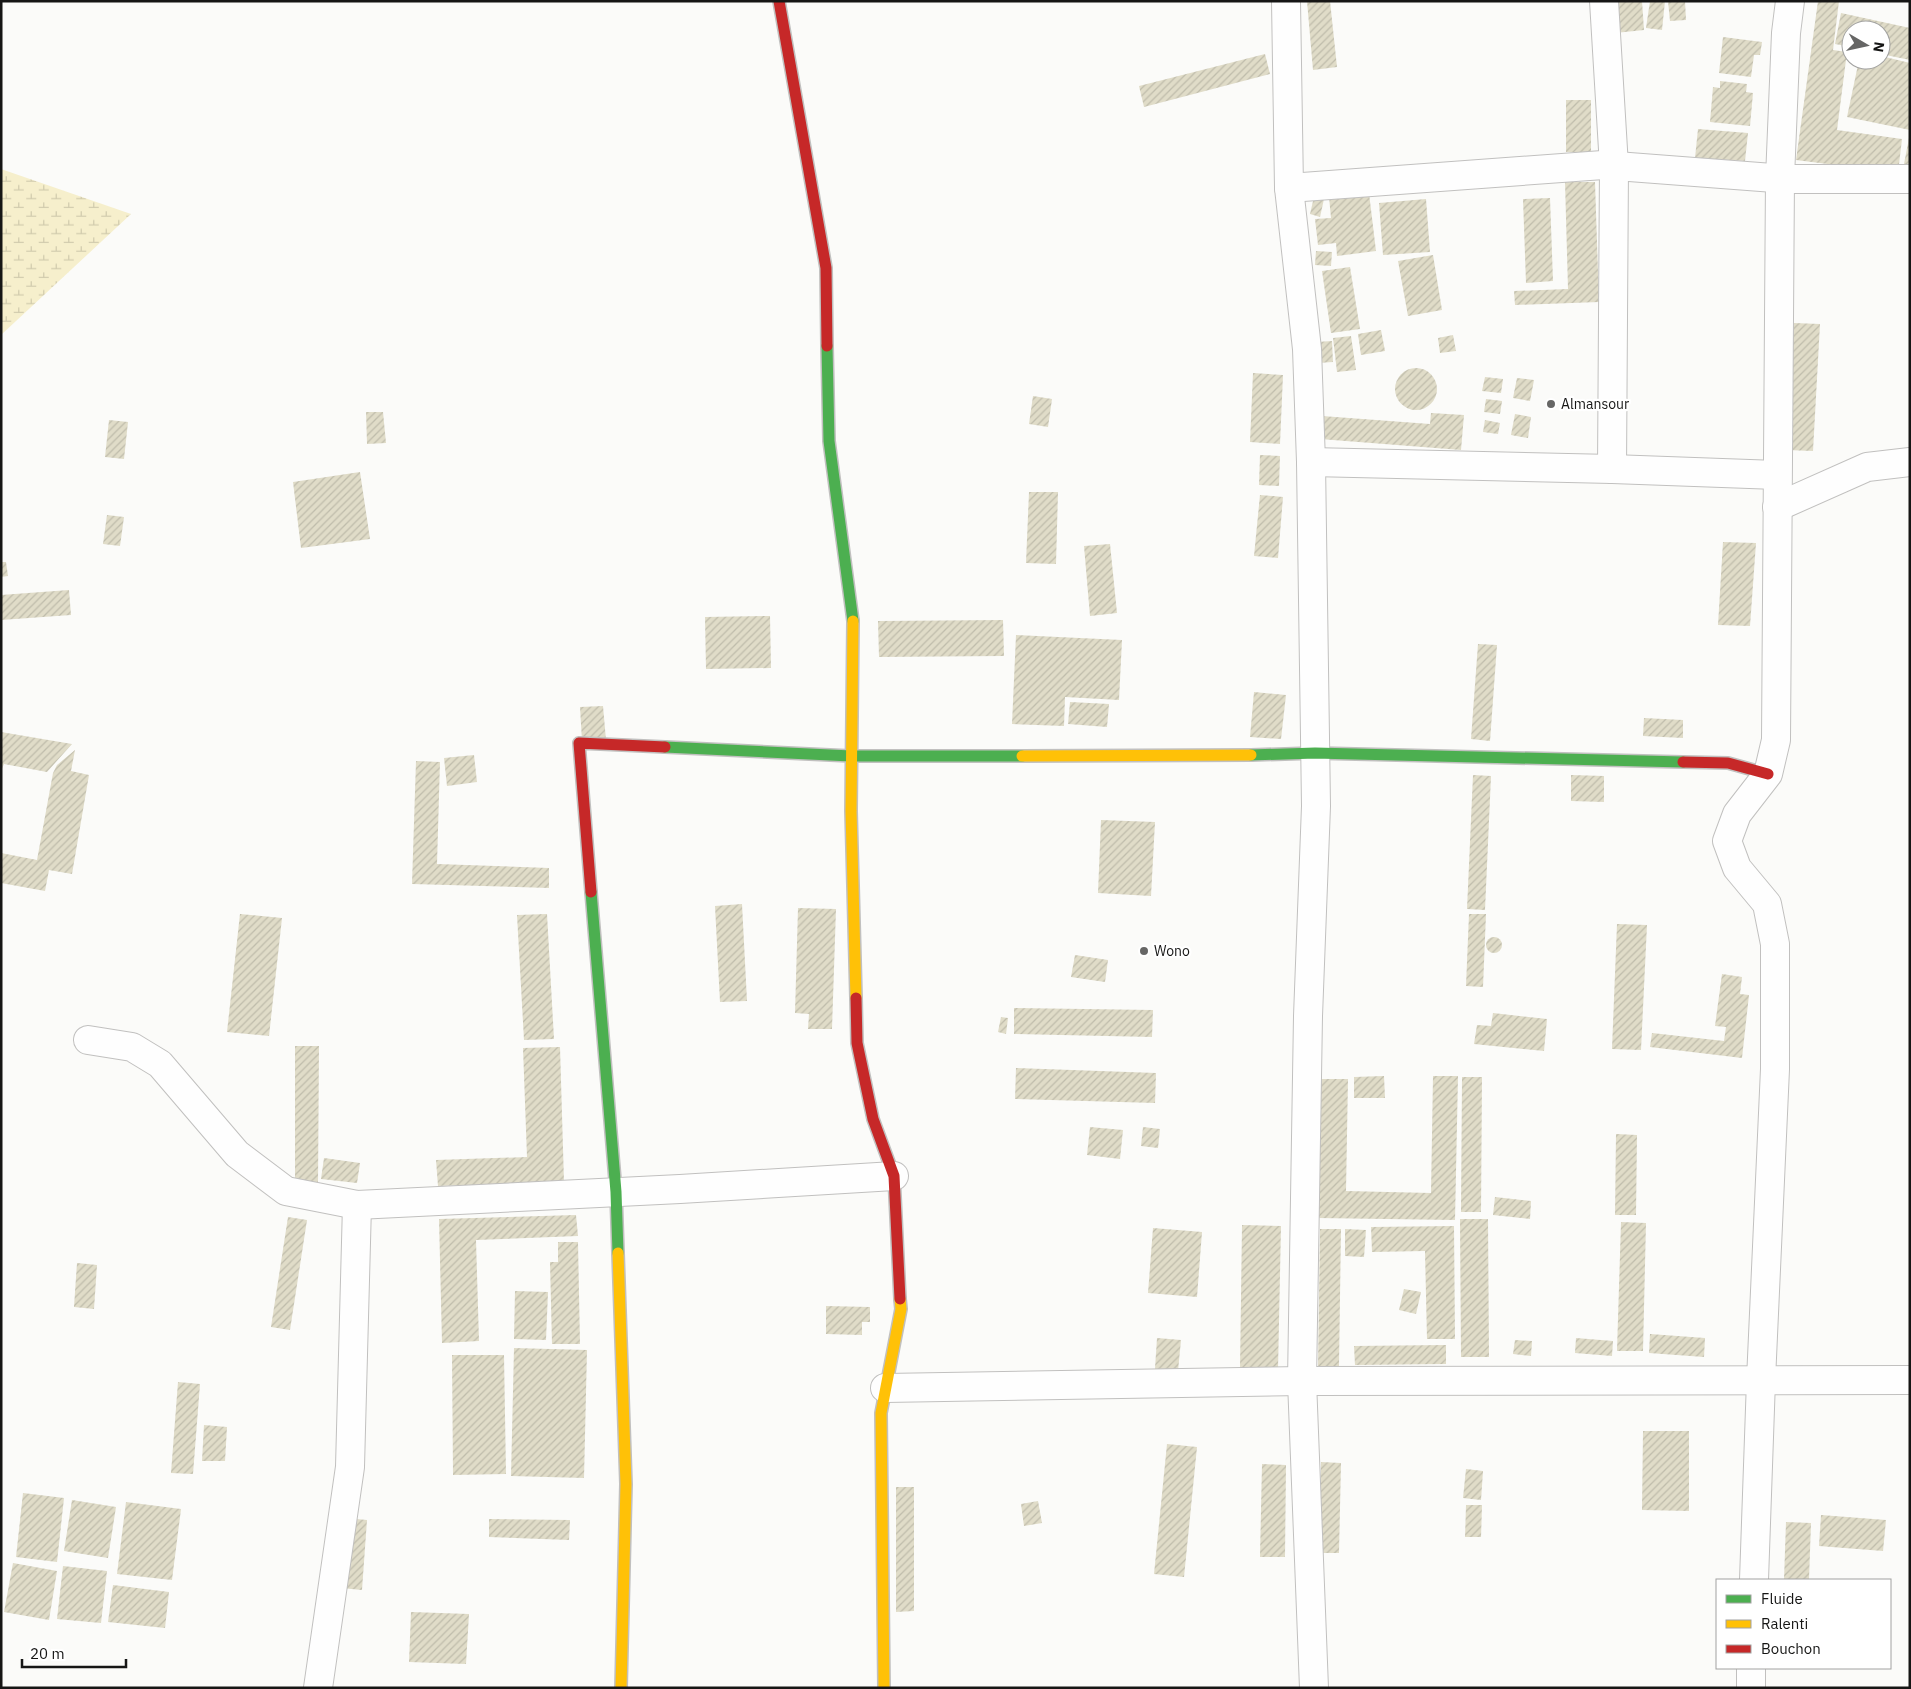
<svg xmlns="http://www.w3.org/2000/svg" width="1911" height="1689" viewBox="0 0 1911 1689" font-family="'IBM Plex Sans',sans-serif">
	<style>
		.wetland { fill: url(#wetland-marsh) }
		.building { fill: url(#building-hatch) }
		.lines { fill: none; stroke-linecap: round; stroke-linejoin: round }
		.street-casing { stroke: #c1c0bf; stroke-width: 30 }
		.fast-casing { stroke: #c1c0bf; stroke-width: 14 }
		.slow-casing { stroke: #c1c0bf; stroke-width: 14 }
		.jam-casing { stroke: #c1c0bf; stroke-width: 14 }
		.street { stroke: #fefefe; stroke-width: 28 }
		.fast { stroke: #4caf50; stroke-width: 11 }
		.slow { stroke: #ffc107; stroke-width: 11 }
		.jam { stroke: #c62828; stroke-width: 11 }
		.poi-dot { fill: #666665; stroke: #fff; stroke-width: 2 }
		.labels { text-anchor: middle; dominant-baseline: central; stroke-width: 4.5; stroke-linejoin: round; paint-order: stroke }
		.poi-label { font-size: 14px; fill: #161615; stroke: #fff; text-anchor: start }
	</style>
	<defs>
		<pattern id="wetland-marsh" width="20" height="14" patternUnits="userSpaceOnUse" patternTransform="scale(1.25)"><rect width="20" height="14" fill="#f6efcc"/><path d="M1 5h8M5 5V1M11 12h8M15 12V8" fill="none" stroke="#d2ccae"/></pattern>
		<pattern id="building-hatch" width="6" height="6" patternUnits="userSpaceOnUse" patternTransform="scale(1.25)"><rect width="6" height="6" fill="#e0dcc8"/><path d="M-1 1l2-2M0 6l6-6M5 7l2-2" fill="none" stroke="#bfbcab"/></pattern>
	</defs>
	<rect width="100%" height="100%" fill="#fbfbf9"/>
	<polygon class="wetland" points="1,169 131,214 1,335"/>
	<g class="building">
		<polygon points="1307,1 1330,1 1337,67 1313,70"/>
		<polygon points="1612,1 1642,1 1644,30 1615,33"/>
		<polygon points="1650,1 1665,1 1662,30 1646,28"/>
		<polygon points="1668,1 1685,1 1686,20 1670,21"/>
		<polygon points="1818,1 1839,1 1833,50 1847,52 1837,130 1902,139 1898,173 1796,160"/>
		<polygon points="1841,13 1910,28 1910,60 1881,54 1881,30 1851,30 1851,47 1835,44"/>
		<polygon points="1723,37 1762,42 1760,55 1754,55 1751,77 1719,73"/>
		<polygon points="1265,54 1270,74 1144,107 1139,86"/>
		<polygon points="1881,56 1910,63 1910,130 1847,117 1859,60 1881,60"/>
		<polygon points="1720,81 1747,84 1746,92 1753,93 1750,126 1710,122 1713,87 1720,88"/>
		<rect x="1566" y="100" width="25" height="52"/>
		<polygon points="1698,129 1748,133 1745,161 1695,158"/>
		<polygon points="1909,138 1910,138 1910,165 1904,164"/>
		<polygon points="1565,182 1595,182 1599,302 1515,305 1514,291 1568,289"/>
		<polygon points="1369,193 1376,251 1337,256 1336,243 1318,245 1315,219 1331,218 1329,197"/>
		<polygon points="1314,197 1324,199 1320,217 1310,214"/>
		<polygon points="1550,198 1553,281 1526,283 1523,199"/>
		<polygon points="1426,199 1430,252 1383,255 1379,203"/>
		<polygon points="1316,251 1332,252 1331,266 1315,265"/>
		<polygon points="1433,255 1442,310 1408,316 1398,261"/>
		<polygon points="1350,267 1360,329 1331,333 1322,271"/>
		<polygon points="1794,323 1820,324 1813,451 1786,450"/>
		<polygon points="1381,330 1385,351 1361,355 1358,334"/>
		<polygon points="1453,335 1456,351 1440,353 1438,338"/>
		<polygon points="1351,336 1356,370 1337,372 1333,338"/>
		<polygon points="1332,341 1333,362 1318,363 1316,342"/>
		<circle cx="1416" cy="389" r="21"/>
		<polygon points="1253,373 1283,375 1280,444 1250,442"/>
		<polygon points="1485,377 1503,379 1501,393 1482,391"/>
		<polygon points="1517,378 1534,380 1530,401 1513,398"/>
		<polygon points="1033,396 1052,399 1048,427 1029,424"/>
		<polygon points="1486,399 1502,401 1500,414 1484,412"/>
		<polygon points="366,412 383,412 386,443 367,444"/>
		<polygon points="1431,413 1464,415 1461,450 1320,439 1322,416 1430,424"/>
		<polygon points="1515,414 1531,417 1528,438 1511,435"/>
		<polygon points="109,420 128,422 124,459 105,457"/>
		<polygon points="1485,420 1500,423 1498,434 1483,432"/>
		<polygon points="1260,455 1280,456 1279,486 1259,485"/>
		<polygon points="360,472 370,539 301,548 293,482"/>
		<polygon points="1029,492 1058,492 1056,564 1026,563"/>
		<polygon points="1260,495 1283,497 1278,558 1254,556"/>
		<polygon points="107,515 124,517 120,546 103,544"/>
		<polygon points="1723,542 1756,543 1750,626 1718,625"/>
		<polygon points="1110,544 1117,613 1090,616 1084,546"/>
		<polygon points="1,562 6,562 8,576 1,577"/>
		<polygon points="69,590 71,615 1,620 1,595"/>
		<polygon points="770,616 771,668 706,669 705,617"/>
		<polygon points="1003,620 1004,656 879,657 878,621"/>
		<polygon points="1016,635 1122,640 1119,700 1065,697 1064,726 1012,724"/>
		<polygon points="1478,644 1497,645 1490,741 1471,739"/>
		<polygon points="1254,692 1286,695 1281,739 1250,737"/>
		<polygon points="1070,702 1109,704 1107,727 1068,724"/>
		<polygon points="603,706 606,740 582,741 580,707"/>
		<polygon points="1644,718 1683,720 1683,738 1643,736"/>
		<polygon points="1,732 72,744 47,772 4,764 1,771"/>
		<polygon points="75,750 71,771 89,775 72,874 49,870 45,891 1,883 1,853 37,860 53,773 57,765"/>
		<polygon points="474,755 477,782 447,786 444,758"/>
		<polygon points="416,761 440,762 437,864 549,868 549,888 412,884"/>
		<polygon points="1473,775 1491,776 1485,910 1467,909"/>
		<polygon points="1571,775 1604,776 1604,802 1571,801"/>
		<polygon points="1101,820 1155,822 1151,896 1098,893"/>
		<polygon points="742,904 747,1001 720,1002 715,906"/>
		<polygon points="798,908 836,909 832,1029 808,1029 809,1014 795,1013"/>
		<polygon points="240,914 282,918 269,1036 227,1032"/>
		<polygon points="547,914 554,1039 524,1040 517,915"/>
		<polygon points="1469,914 1486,914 1483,987 1466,986"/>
		<polygon points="1617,924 1647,925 1641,1050 1612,1049"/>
		<circle cx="1494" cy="945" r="8"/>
		<polygon points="1075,955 1108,960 1105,982 1071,977"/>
		<polygon points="1722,974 1742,977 1740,994 1749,995 1742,1058 1650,1047 1652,1033 1724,1041 1726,1027 1715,1026"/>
		<polygon points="1014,1008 1153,1010 1152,1037 1014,1034"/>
		<polygon points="1493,1013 1547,1019 1544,1051 1474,1044 1477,1025 1491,1026"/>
		<polygon points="1001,1017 1008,1018 1006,1034 998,1032"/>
		<polygon points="295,1046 319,1046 318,1183 295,1183"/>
		<polygon points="560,1047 564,1182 438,1186 436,1160 527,1157 523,1048"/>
		<polygon points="1016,1068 1156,1073 1155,1103 1015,1099"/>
		<polygon points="1384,1076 1385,1098 1354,1098 1354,1077"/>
		<polygon points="1433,1076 1458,1076 1455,1220 1317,1218 1320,1079 1348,1079 1346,1191 1431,1193"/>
		<polygon points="1462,1077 1482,1077 1481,1212 1461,1212"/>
		<polygon points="1090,1127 1123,1130 1120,1159 1087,1155"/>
		<polygon points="1143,1127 1160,1129 1158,1148 1141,1146"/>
		<polygon points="1616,1134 1637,1135 1636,1215 1615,1215"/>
		<polygon points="324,1158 360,1163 357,1183 321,1179"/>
		<polygon points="1495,1197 1531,1201 1530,1219 1493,1215"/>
		<polygon points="576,1215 578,1236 476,1240 479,1341 442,1343 439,1219"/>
		<polygon points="288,1217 307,1220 290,1330 271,1327"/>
		<polygon points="1460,1219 1488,1219 1489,1357 1461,1357"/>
		<polygon points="1621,1222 1646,1223 1643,1351 1617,1351"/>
		<polygon points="1242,1225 1281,1226 1278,1370 1240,1369"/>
		<polygon points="1454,1226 1455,1339 1427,1339 1425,1251 1372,1252 1371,1227"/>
		<polygon points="1153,1228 1202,1232 1197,1297 1148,1293"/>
		<polygon points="1320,1229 1341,1229 1339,1366 1318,1366"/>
		<polygon points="1345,1229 1366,1230 1364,1257 1345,1256"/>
		<polygon points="558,1242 578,1242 580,1344 552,1344 550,1262 558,1262"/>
		<polygon points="77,1263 97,1265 94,1309 74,1307"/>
		<polygon points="1404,1289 1421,1292 1416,1314 1399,1310"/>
		<polygon points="515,1291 548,1292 546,1340 514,1339"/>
		<polygon points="826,1306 870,1307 870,1322 862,1322 862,1335 826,1334"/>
		<polygon points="1650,1334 1705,1338 1704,1357 1649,1353"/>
		<polygon points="1157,1338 1181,1340 1178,1371 1155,1369"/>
		<polygon points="1576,1338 1613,1341 1612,1356 1575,1353"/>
		<polygon points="1515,1340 1532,1341 1531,1356 1513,1354"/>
		<polygon points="1446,1345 1446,1364 1355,1365 1354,1346"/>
		<polygon points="514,1348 587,1350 584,1478 511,1476"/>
		<polygon points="452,1355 504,1355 506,1474 453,1475"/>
		<polygon points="178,1382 200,1384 193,1474 171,1473"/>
		<polygon points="204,1425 227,1427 225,1461 202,1461"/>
		<polygon points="1643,1431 1689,1431 1689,1511 1642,1510"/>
		<polygon points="1167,1444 1197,1447 1184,1577 1154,1574"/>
		<polygon points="1321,1462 1341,1463 1339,1553 1319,1553"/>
		<polygon points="1262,1464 1286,1465 1285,1557 1260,1557"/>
		<polygon points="1466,1469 1483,1471 1481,1500 1463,1498"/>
		<polygon points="896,1487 914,1487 914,1611 896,1612"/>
		<polygon points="23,1493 64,1498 57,1562 16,1557"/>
		<polygon points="72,1500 116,1507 108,1558 64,1551"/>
		<polygon points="1038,1501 1042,1523 1024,1526 1021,1504"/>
		<polygon points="126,1502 181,1509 172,1580 117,1574"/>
		<polygon points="1466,1505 1482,1505 1481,1537 1465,1537"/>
		<polygon points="1821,1515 1886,1520 1883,1551 1819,1546"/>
		<polygon points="346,1518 367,1520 362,1590 341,1588"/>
		<polygon points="489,1519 570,1520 569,1540 489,1537"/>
		<polygon points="1786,1522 1811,1523 1809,1580 1784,1580"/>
		<polygon points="13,1563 57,1571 49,1620 4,1612"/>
		<polygon points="63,1566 107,1571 101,1623 57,1619"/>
		<polygon points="113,1585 169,1592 165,1628 108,1622"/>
		<polygon points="411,1612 469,1614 466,1664 409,1662"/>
	</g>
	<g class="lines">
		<g class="street-casing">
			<g id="street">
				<polyline points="1286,1 1289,188 1307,349 1311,462 1316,806 1308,1016 1302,1381 1314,1688"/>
				<polyline points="1604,1 1614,166 1612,469"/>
				<polyline points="1289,188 1603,165 1786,179 1910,179"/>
				<polyline points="1311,462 1612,469 1777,475"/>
				<polyline points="1777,507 1867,467 1910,462"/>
				<polyline points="88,1040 132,1047 160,1064 237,1154 286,1191 357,1205 680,1189 894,1176"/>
				<polyline points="885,1388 1302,1381 1910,1380"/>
				<polyline points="1754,1580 1761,1380 1775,1069 1775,944 1767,904 1737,868 1727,841 1737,814 1768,774 1776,740 1780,178 1786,33 1790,1"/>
				<polyline points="318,1688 350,1467 357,1205"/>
				<polyline points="1751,1688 1751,1668"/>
			</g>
		</g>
		<g class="fast-casing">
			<g id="fast">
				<polyline points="827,346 829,441 853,621"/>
				<polyline points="665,747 851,756 1022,756"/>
				<polyline points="1251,755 1315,753 1683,762"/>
				<polyline points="591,892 616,1192 618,1253"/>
			</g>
		</g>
		<g class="slow-casing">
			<g id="slow">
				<polyline points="853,621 851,811 856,998"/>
				<polyline points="1022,756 1251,755"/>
				<polyline points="618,1253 626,1484 621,1688"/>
				<polyline points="884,1688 881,1413 901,1309 900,1299"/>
			</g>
		</g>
		<g class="jam-casing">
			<g id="jam">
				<polyline points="779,1 826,268 827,346"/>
				<polyline points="1683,762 1728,763 1768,774"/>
				<polyline points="591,892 579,743 665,747"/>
				<polyline points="856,998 857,1043 873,1119 894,1176 900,1299"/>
			</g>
		</g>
		<use href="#street" class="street"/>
		<use href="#fast" class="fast"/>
		<use href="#slow" class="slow"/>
		<use href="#jam" class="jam"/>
	</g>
	<g class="poi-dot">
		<circle cx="1551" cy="404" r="5"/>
		<circle cx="1144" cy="951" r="5"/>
	</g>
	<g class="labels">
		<g class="poi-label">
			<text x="1561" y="404">Almansour</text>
			<text x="1154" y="951">Wono</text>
		</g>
	</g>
	<rect width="1911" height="1689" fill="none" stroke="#161615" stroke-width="5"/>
	<rect x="1716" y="1579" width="175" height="90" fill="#ffffff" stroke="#a2a2a1"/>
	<rect x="1726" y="1595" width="25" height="8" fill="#4caf50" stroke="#a2a2a1"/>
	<text x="1761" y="1604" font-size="15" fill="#161615">Fluide</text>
	<rect x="1726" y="1620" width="25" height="8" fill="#ffc107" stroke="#a2a2a1"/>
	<text x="1761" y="1629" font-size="15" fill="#161615">Ralenti</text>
	<rect x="1726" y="1645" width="25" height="8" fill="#c62828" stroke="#a2a2a1"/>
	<text x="1761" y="1654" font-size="15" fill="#161615">Bouchon</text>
	<g transform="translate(1866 45) rotate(99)"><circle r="24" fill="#ffffff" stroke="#a2a2a1"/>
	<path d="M0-4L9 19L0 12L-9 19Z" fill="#666665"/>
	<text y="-8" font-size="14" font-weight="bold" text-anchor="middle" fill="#161615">N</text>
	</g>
	<path d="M22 1659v8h104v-8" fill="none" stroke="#161615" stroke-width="2.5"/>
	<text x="30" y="1659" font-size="15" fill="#161615" stroke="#ffffff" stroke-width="4" paint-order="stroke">20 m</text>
</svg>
